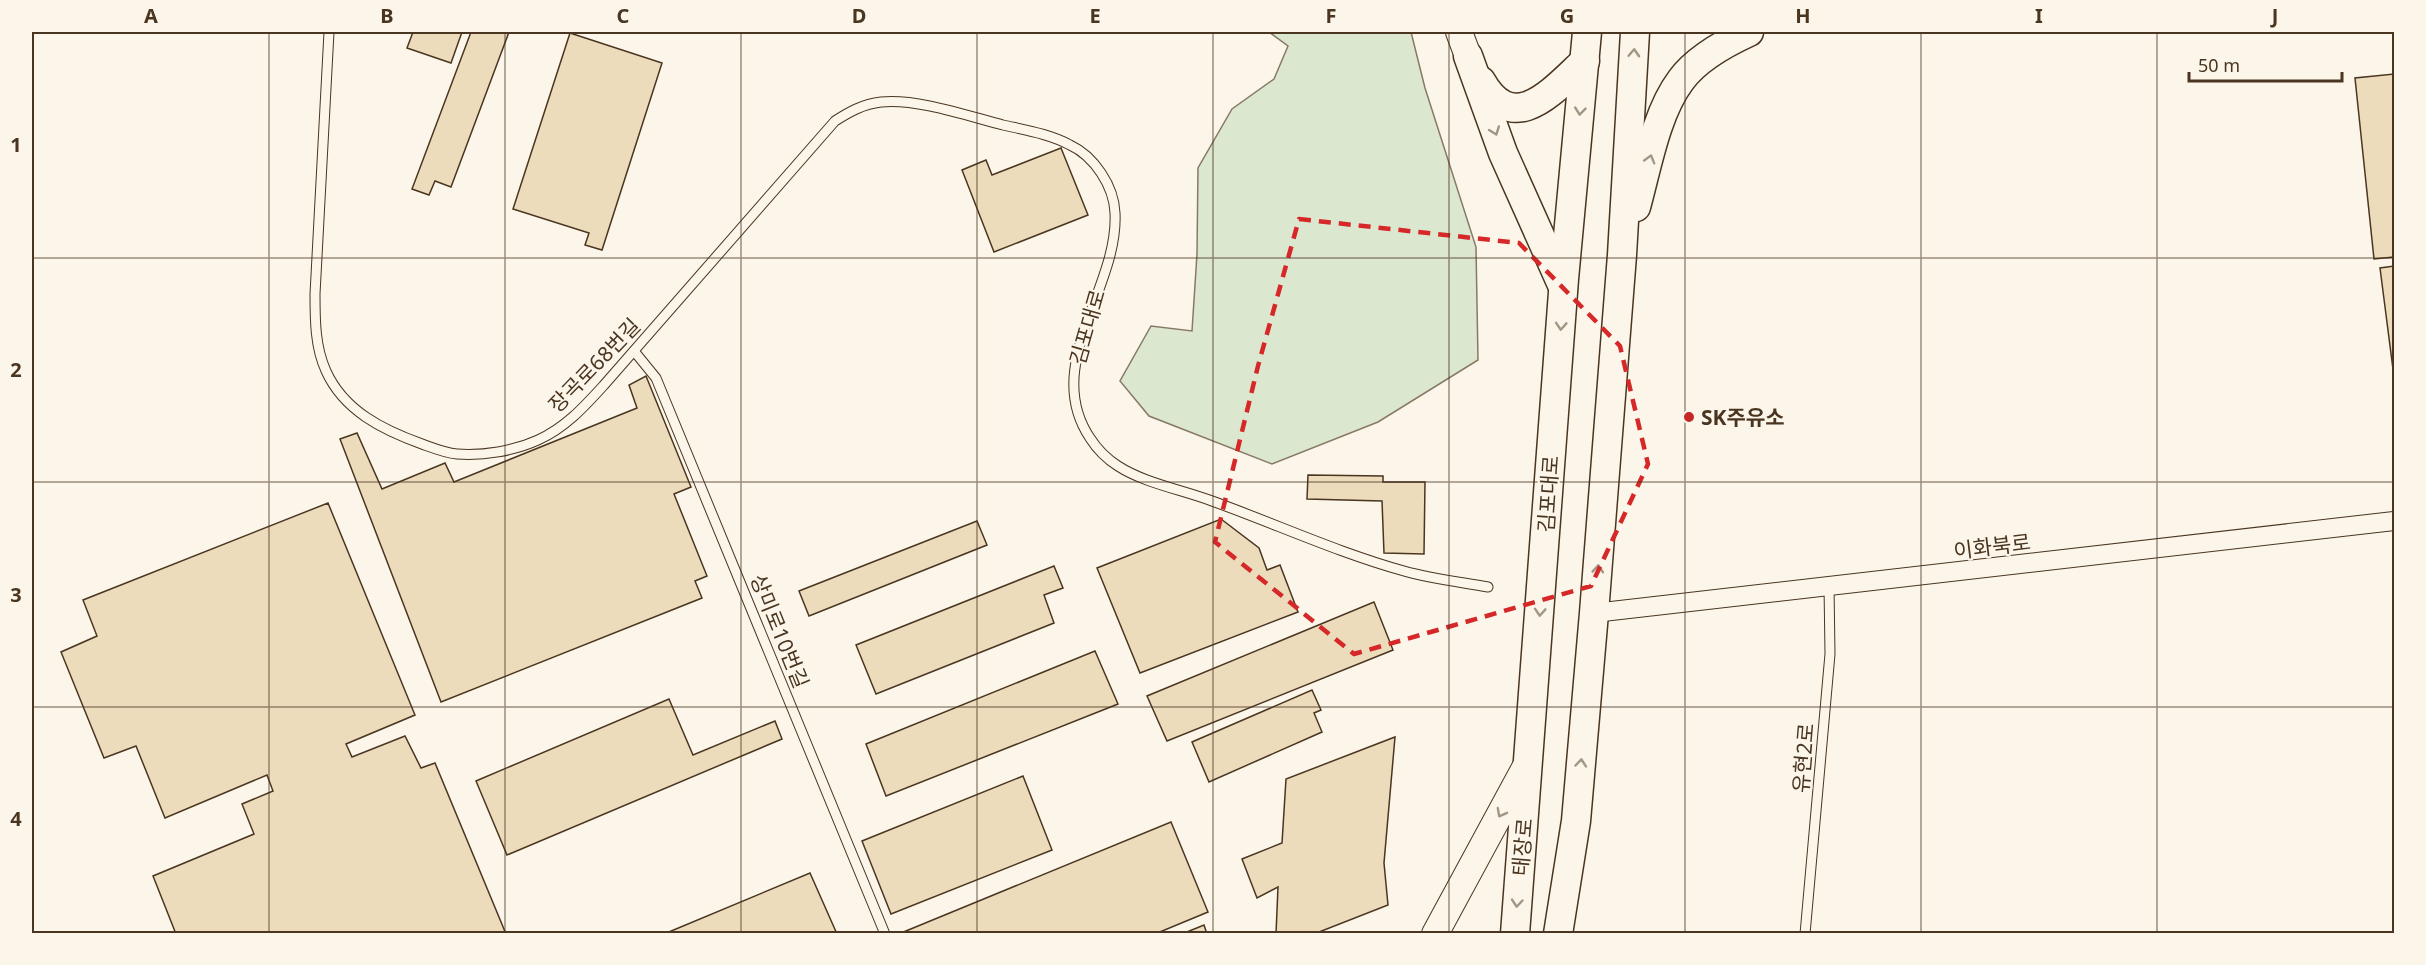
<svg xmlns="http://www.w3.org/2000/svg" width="2426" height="965" viewBox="0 0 2426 965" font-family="'Noto Sans','Noto Sans KR',sans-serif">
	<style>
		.green { fill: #dce7d0; stroke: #887966; stroke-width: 1.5 }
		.building { fill: #ecdcbc; stroke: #4a3520; stroke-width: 1.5 }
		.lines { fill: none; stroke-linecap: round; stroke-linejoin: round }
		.lane-casing { stroke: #4a3520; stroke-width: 11 }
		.street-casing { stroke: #4a3520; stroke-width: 20 }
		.secondary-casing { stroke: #4a3520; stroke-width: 28 }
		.primary-casing { stroke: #4a3520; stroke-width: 31 }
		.lane { stroke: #fbf6e9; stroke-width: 9 }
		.street { stroke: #fbf6e9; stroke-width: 18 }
		.secondary { stroke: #fbf6e9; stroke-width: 26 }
		.primary { stroke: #fbf6e9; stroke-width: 28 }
		.oneway { stroke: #a29684 }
		.marked { fill: none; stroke: #d62828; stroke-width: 4.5; stroke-dasharray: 12 8; stroke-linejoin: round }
		.grid { fill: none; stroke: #4a3520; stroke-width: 1.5; stroke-opacity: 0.55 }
		.poi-dot { fill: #c62828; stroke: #fbf6e9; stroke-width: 2 }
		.labels { text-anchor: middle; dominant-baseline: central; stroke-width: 4.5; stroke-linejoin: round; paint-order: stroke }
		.street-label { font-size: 21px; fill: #4a3520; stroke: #fbf6e9 }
		.poi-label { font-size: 21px; font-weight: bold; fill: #4a3520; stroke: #fbf6e9; text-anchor: start }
		.neatline { fill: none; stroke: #4a3520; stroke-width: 2 }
		.grid-label { font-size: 20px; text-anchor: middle; font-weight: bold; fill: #4a3520 }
	</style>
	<rect width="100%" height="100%" fill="#fbf6e9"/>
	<polygon class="green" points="1269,32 1411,32 1425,88 1476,247 1478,360 1378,422 1272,464 1149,416 1120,381 1151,326 1192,331 1197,254 1198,168 1232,109 1274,79 1288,46"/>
	<g class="building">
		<polygon points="413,32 462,32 451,63 407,48"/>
		<polygon points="471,32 509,32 451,187 435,181 429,195 412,189"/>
		<polygon points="570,33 662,63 602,250 585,245 589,233 513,209"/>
		<polygon points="2394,74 2394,257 2374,259 2355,78"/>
		<polygon points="1061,148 1088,215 994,252 962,170 986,160 992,175"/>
		<polygon points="2394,266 2394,377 2380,268"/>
		<polygon points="646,376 691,487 674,494 707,576 695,581 702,598 441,702 340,439 357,433 382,489 445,463 454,482 637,408 629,385"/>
		<polygon points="1308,475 1383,476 1383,482 1425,482 1424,554 1384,553 1382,501 1307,499"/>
		<polygon points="328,503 415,715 346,744 352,757 405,736 421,768 435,763 506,934 176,934 153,876 254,834 242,804 273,791 267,775 165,818 136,746 104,758 61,652 97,636 83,600"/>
		<polygon points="1221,519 1259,548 1267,570 1280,565 1298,612 1140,673 1097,568"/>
		<polygon points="977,521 987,545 809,616 799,591"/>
		<polygon points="1054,566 1063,588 1044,595 1054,623 876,694 856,645"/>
		<polygon points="1374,602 1393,650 1167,741 1147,696"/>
		<polygon points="1095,651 1118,704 886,796 866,744"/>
		<polygon points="1312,690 1321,710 1314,713 1322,732 1209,782 1192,742"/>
		<polygon points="669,699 693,755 775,721 782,739 507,855 476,781"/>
		<polygon points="1395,737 1384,863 1388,905 1314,934 1276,934 1278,887 1257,898 1242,859 1282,843 1286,779"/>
		<polygon points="1023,776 1052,850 891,914 862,841"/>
		<polygon points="1171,822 1208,912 1155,934 901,933"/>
		<polygon points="810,873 837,934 664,934"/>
		<polygon points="1204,925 1207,934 1182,934"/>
	</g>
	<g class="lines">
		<g class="lane-casing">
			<g id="lane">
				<path d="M329 32 315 294C315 320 315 347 326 371 344 411 383 430 422 444 433 448 445 453 457 454 483 456 514 451 538 440 565 428 584 407 604 385L835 121C849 112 863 104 881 102 916 98 968 116 1003 125 1025 130 1050 134 1070 145 1094 156 1114 186 1115 213 1119 288 1041 365 1090 438 1097 449 1107 459 1118 466 1144 483 1183 490 1212 501 1276 524 1339 553 1404 571 1432 579 1460 582 1488 587"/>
				<polyline points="634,351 656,378 885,934"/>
				<polyline points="1805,934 1830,654 1829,586"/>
			</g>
		</g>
		<g class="street-casing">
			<polyline id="street" points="1594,613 2394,521"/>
		</g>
		<g class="secondary-casing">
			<g id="secondary">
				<polyline points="1459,32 1468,56"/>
				<polyline points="1435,934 1527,764"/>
			</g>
		</g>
		<g class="primary-casing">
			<g id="primary">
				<polyline points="1468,56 1503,153 1563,287"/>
				<path d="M1481 81C1514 139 1554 89 1585 61"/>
				<path d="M1636 207C1647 167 1656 113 1681 80 1697 58 1725 43 1749 32"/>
				<polyline points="1515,934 1564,279 1587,32"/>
				<polyline points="1558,934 1576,821 1594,613 1622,255 1635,32"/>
			</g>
		</g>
		<use href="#lane" class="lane"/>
		<use href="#street" class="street"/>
		<use href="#secondary" class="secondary"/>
		<use href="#primary" class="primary"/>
	</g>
	<defs><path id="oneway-chevron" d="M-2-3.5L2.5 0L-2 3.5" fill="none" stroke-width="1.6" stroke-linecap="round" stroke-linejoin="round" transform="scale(1.5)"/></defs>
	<g class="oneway">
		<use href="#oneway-chevron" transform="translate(1634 53) rotate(-87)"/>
		<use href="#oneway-chevron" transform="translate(1580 111) rotate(96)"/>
		<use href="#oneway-chevron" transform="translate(1495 131) rotate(70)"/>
		<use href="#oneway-chevron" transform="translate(1650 159) rotate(-74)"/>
		<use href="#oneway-chevron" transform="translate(1561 326) rotate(94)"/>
		<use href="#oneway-chevron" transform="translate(1598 569) rotate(-86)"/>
		<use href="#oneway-chevron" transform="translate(1540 612) rotate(94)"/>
		<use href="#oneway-chevron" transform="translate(1581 763) rotate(-85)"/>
		<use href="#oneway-chevron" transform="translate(1501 813) rotate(118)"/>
		<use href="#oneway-chevron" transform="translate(1517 903) rotate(95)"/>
	</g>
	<path class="marked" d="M1299 219 1519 243 1620 346 1648 464 1591 586 1354 654 1215 542 1258 366Z"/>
	<path class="grid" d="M269 32V934M505 32V934M741 32V934M977 32V934M1213 32V934M1449 32V934M1685 32V934M1921 32V934M2157 32V934M32 258H2394M32 482H2394M32 707H2394"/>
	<circle class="poi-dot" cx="1689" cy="417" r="6"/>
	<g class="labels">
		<g class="street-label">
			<text transform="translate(1087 327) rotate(-74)">김포대로</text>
			<text transform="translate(594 365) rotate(-46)">장곡로68번길</text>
			<text transform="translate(1548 494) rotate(-86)">김포대로</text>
			<text transform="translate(1992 546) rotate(-7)">이화북로</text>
			<text transform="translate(780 631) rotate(68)">상미로10번길</text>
			<text transform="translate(1803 758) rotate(-85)">유현2로</text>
			<text transform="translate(1522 847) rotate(-85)">태장로</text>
		</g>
		<g class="poi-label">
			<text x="1701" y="417">SK주유소</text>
		</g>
	</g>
	<rect width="2426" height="965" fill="none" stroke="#fbf6e9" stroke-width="66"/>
	<path d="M2189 72v9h153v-9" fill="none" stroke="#4a3520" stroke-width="3"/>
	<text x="2198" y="72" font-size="18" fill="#4a3520" stroke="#fbf6e9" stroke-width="4.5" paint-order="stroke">50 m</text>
	<rect x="33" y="33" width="2360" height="899" class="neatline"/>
	<g class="grid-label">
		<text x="151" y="23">A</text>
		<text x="387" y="23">B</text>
		<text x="623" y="23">C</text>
		<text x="859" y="23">D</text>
		<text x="1095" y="23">E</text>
		<text x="1331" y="23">F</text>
		<text x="1567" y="23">G</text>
		<text x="1803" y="23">H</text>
		<text x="2039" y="23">I</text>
		<text x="2275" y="23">J</text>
		<text x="16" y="152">1</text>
		<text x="16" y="377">2</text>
		<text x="16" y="602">3</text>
		<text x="16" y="826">4</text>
	</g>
</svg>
